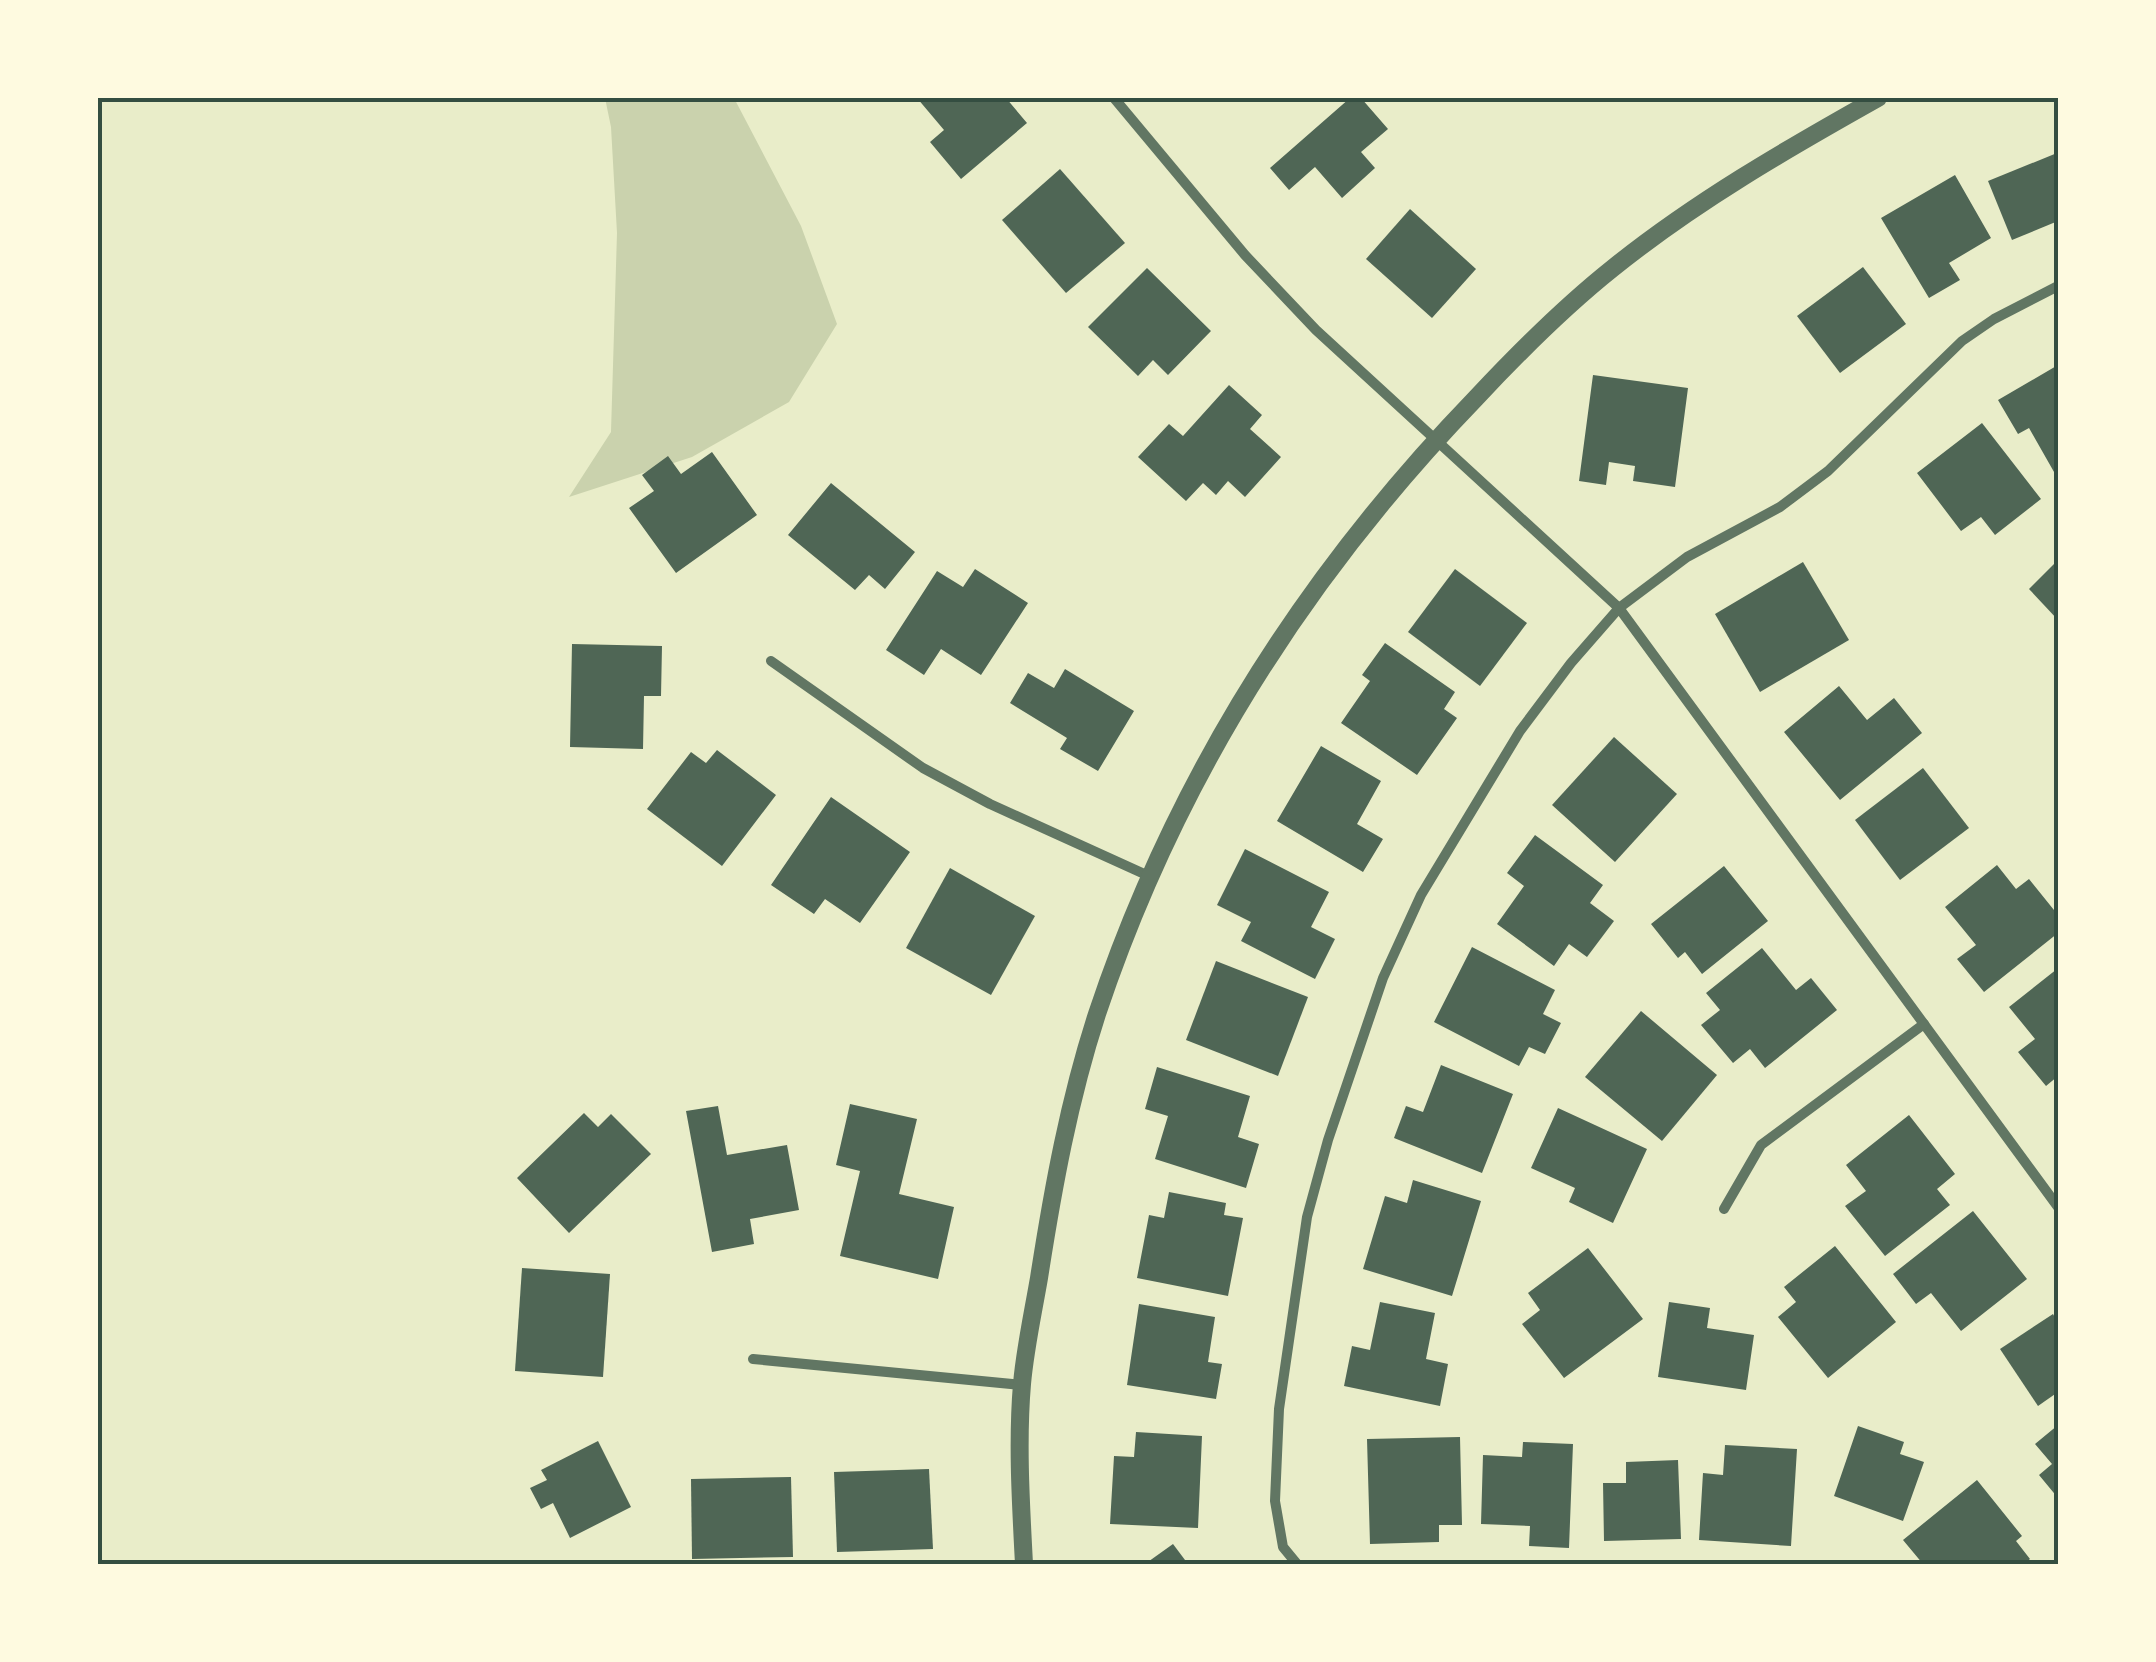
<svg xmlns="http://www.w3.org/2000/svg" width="2156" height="1662" viewBox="0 0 2156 1662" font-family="Roboto,sans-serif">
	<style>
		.green { fill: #cad2ad }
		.building { fill: #4f6655 }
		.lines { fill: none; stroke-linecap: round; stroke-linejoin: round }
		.minor { stroke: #617663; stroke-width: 10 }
		.tertiary { stroke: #617663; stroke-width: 18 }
		.neatline { fill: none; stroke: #344e41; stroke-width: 4 }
	</style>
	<rect width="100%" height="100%" fill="#e9edc9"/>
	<polygon class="green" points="605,98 734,98 801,226 837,324 789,402 692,457 569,497 611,432 617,233 611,127"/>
	<g class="building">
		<polygon points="917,98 1006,98 1027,123 961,179 930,142 944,130"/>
		<polygon points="1350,98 1361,98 1388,129 1361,152 1375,168 1342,198 1315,167 1289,190 1270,168"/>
		<polygon points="2057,153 2058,221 2012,240 1988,181"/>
		<polygon points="1060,169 1125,243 1066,293 1002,220"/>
		<polygon points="1955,175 1991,238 1949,263 1960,280 1929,298 1881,218"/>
		<polygon points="1410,209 1476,269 1432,318 1366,259"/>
		<polygon points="1863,267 1906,324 1840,373 1797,316"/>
		<polygon points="1147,268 1211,331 1168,375 1153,360 1138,376 1088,327"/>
		<polygon points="2058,365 2058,479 2029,428 2018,434 1998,400"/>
		<polygon points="1593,375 1688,388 1675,487 1633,481 1635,466 1609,462 1606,485 1579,481"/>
		<polygon points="1229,385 1262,415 1250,429 1281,457 1245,497 1228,481 1216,495 1203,483 1186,501 1138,457 1169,424 1183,436"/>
		<polygon points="1982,423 2041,499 1995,535 1981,517 1961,531 1917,473"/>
		<polygon points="712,452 757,515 676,573 629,508 654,491 642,475 668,456 681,474"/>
		<polygon points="831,483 915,552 885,589 869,575 855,590 788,535"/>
		<polygon points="2058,560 2058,620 2029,589"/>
		<polygon points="1803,562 1849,640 1760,692 1715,614"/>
		<polygon points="975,569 1028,603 981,675 941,649 924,675 886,650 937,571 963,587"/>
		<polygon points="1455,569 1527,623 1480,686 1408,632"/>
		<polygon points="1385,643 1455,692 1444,709 1457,718 1417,775 1341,723 1370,681 1362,675"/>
		<polygon points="572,644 662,646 661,696 644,696 643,749 570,747"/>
		<polygon points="1065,669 1134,711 1098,771 1060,749 1067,738 1010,703 1028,673 1054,688"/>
		<polygon points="1839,686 1867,720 1894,698 1922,733 1840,800 1784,732"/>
		<polygon points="1614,737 1677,794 1615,862 1552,805"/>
		<polygon points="1321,746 1381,781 1357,824 1383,839 1363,872 1277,821"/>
		<polygon points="717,750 776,795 722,866 647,809 691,752 706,763"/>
		<polygon points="1923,768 1969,828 1900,880 1855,820"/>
		<polygon points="831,797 910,852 860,923 825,899 814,914 771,885"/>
		<polygon points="1535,835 1603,885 1590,903 1614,921 1587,957 1569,944 1554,966 1497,924 1524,886 1507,873"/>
		<polygon points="1245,849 1329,892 1311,927 1335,939 1315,979 1241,941 1251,922 1217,905"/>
		<polygon points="1997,865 2016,889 2029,879 2058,915 2058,933 1984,992 1957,959 1976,945 1945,907"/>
		<polygon points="1724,866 1768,921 1702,974 1685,952 1678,958 1651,924"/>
		<polygon points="950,868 1035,916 991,995 906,948"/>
		<polygon points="1472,947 1555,990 1543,1014 1561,1023 1545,1054 1529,1047 1519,1066 1434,1022"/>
		<polygon points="1762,948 1796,990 1811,978 1837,1010 1765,1068 1750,1049 1733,1063 1701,1025 1720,1010 1706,993"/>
		<polygon points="1216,961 1308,997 1278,1076 1186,1040"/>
		<polygon points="2057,969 2058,1076 2046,1086 2018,1052 2035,1039 2009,1007"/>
		<polygon points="1641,1011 1717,1075 1662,1141 1585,1077"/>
		<polygon points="1441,1065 1513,1094 1482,1173 1394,1138 1406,1106 1423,1112"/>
		<polygon points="1157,1067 1250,1096 1238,1137 1259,1144 1246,1188 1155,1159 1168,1116 1145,1109"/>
		<polygon points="850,1104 917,1119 899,1194 954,1207 938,1279 840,1256 860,1171 836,1165"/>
		<polygon points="718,1106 727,1155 787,1145 799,1210 750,1219 754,1244 712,1252 686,1111"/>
		<polygon points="1558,1108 1647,1149 1613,1223 1569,1202 1575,1188 1531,1168"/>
		<polygon points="584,1113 598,1127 611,1114 651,1154 569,1233 517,1178"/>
		<polygon points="1909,1115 1955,1174 1937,1189 1950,1205 1885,1256 1845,1206 1866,1191 1846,1165"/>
		<polygon points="1413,1180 1481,1201 1452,1296 1363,1269 1385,1196 1407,1203"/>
		<polygon points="1169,1192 1226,1203 1224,1215 1243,1218 1228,1296 1137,1278 1149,1215 1164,1218"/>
		<polygon points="1973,1211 2027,1279 1961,1331 1931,1293 1916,1304 1893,1274"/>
		<polygon points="1835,1246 1896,1322 1828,1378 1778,1317 1796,1302 1784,1287"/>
		<polygon points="1588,1248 1643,1319 1564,1378 1522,1324 1540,1310 1528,1293"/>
		<polygon points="522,1268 610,1274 603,1377 515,1371"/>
		<polygon points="1380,1302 1435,1313 1426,1359 1448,1364 1440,1406 1344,1386 1352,1346 1370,1350"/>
		<polygon points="1669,1302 1710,1308 1707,1328 1754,1335 1746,1390 1658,1377"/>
		<polygon points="1139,1304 1215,1317 1208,1362 1222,1364 1216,1399 1127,1385"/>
		<polygon points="2053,1314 2058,1323 2058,1392 2038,1406 2000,1349"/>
		<polygon points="2058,1425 2058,1498 2039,1475 2052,1464 2035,1444"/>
		<polygon points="1858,1426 1904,1442 1900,1454 1924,1462 1903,1521 1834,1496"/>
		<polygon points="1136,1432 1202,1436 1198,1528 1110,1524 1114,1456 1134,1457"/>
		<polygon points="1460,1437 1462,1525 1439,1525 1439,1542 1370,1544 1367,1439"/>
		<polygon points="598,1441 631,1507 570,1538 553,1503 541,1509 530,1488 547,1480 541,1470"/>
		<polygon points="1523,1442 1573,1444 1569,1548 1529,1546 1530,1526 1481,1524 1483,1455 1522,1457"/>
		<polygon points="1725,1445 1797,1449 1791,1546 1699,1540 1703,1473 1723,1475"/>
		<polygon points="1678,1460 1681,1539 1604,1541 1603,1483 1626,1483 1626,1462"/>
		<polygon points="929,1469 933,1549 837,1552 834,1472"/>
		<polygon points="791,1477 793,1557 692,1559 691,1479"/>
		<polygon points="1977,1480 2022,1536 2016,1541 2030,1559 2024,1564 1923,1564 1903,1540"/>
		<polygon points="1173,1544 1188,1564 1145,1564"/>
	</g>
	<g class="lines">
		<g class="minor">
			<polyline points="1114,98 1245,255 1316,330 1619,608 2058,1207"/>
			<polyline points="771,661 923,768 990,804 1151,877"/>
			<polyline points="1724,1209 1761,1145 1924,1024"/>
			<polyline points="753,1359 1022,1385"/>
			<polyline points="1297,1564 1283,1547 1275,1501 1279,1409 1307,1217 1328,1140 1383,978 1421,895 1520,731 1571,663 1619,608 1687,557 1780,507 1828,471 1962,341 1994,319 2058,286"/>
		</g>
		<path class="tertiary" d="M1024 1564C1021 1506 1017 1443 1022 1384 1025 1349 1033 1313 1039 1278 1053 1188 1069 1100 1097 1014 1175 780 1305 575 1476 398 1519 352 1564 307 1613 268 1695 202 1787 149 1878 98"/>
	</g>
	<rect width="2156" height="1662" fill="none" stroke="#fefae0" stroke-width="200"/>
	<rect x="100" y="100" width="1956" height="1462" class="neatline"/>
</svg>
